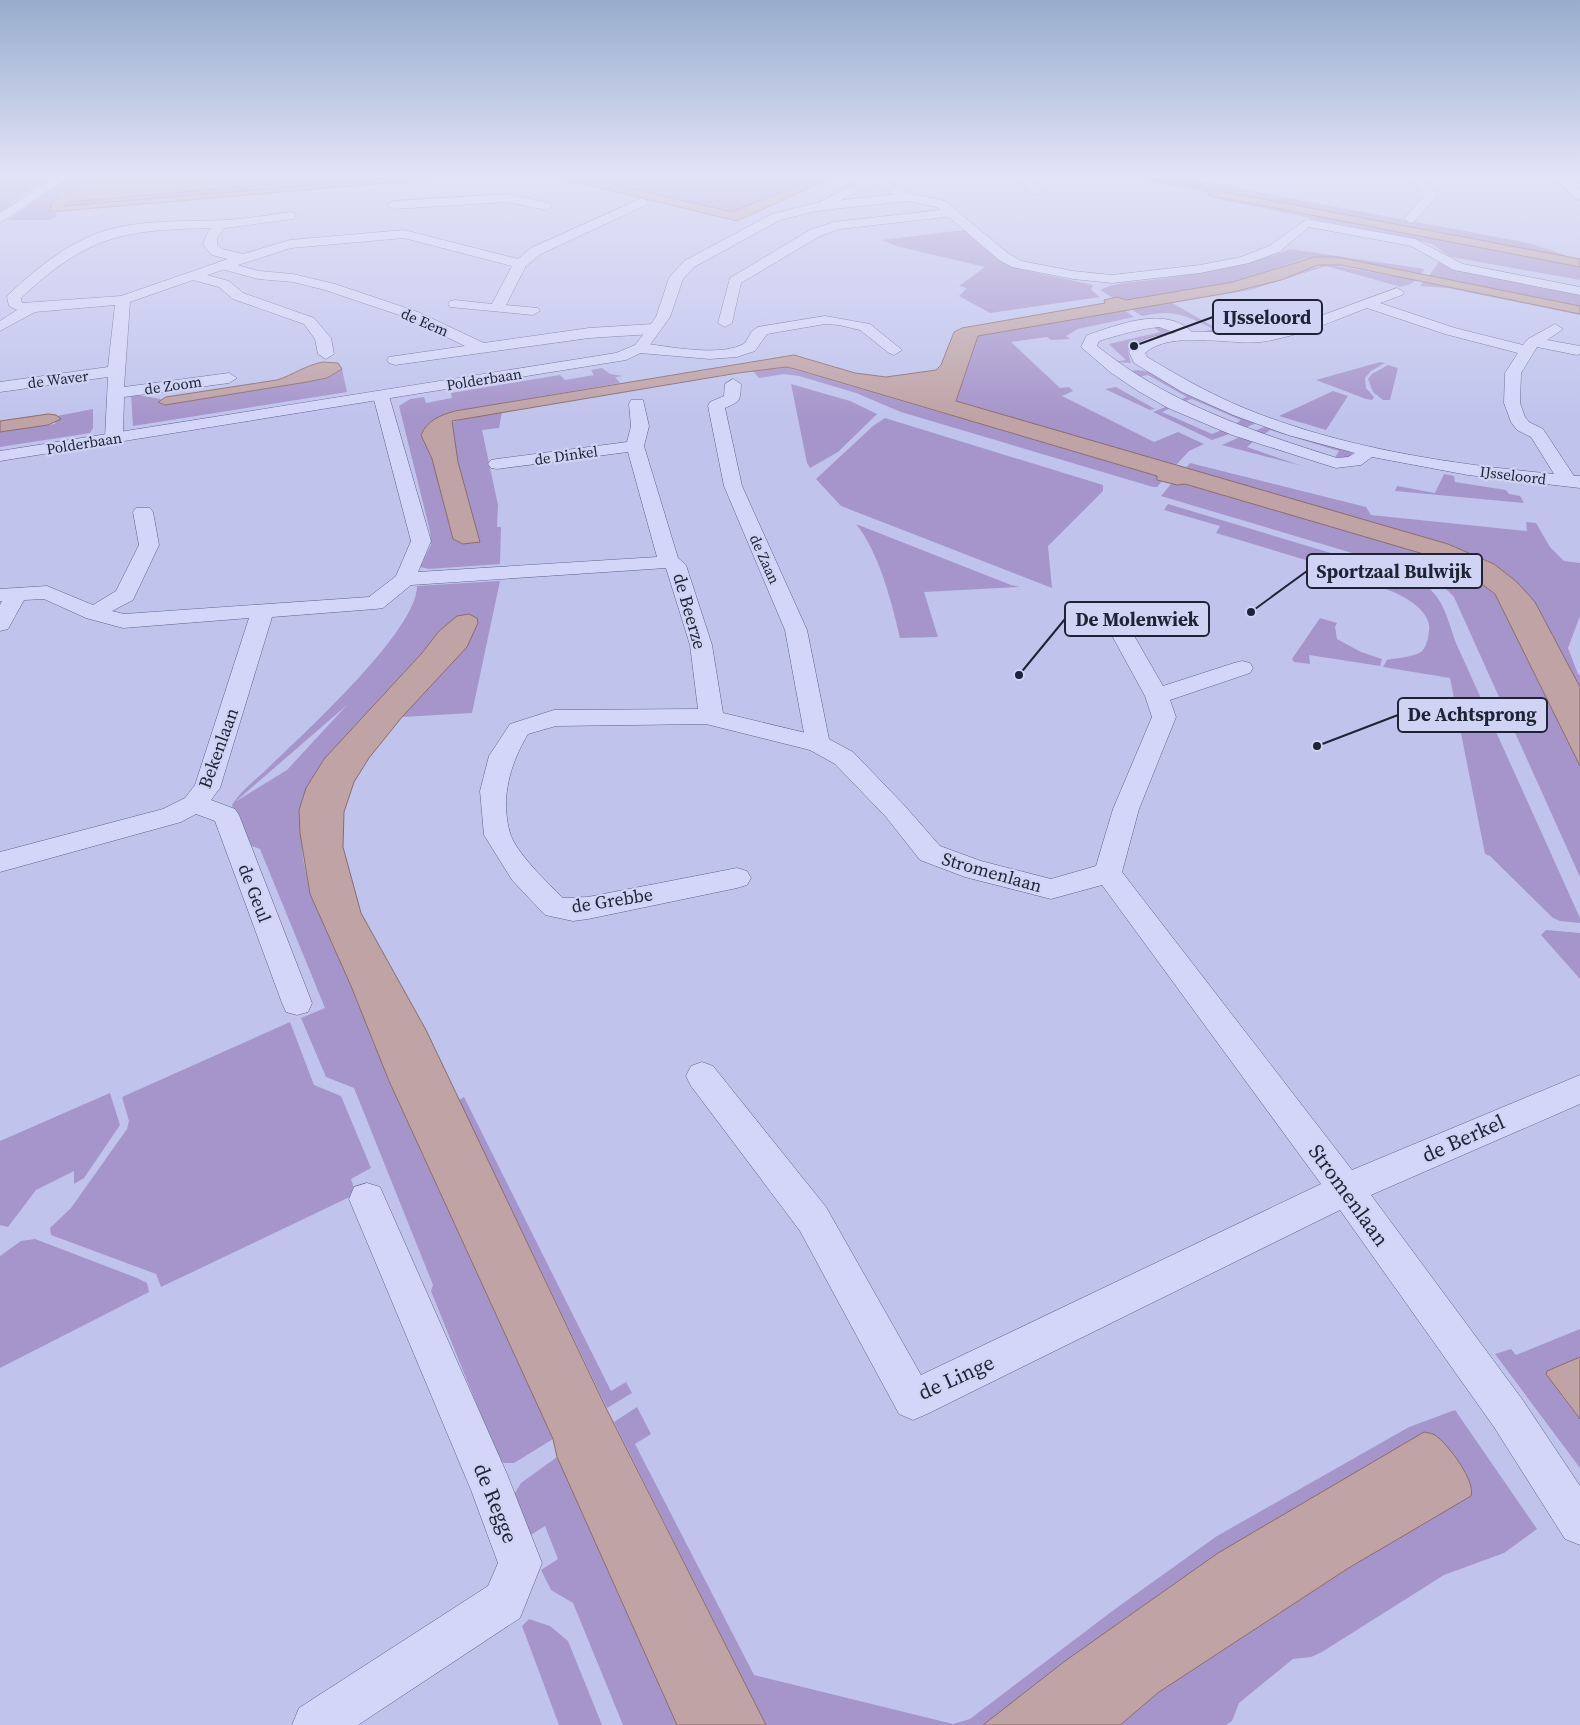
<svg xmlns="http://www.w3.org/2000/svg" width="1580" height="1725" viewBox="0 0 1580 1725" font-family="'Source Serif 4',serif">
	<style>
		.green { fill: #a695ca; fill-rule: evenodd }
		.water { fill: #bfa3a5; stroke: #8c6b6c }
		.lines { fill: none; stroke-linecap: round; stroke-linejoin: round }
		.pedestrian-casing { stroke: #596485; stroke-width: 1 }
		.minor-casing { stroke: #596485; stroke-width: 1 }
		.tertiary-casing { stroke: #596485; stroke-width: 1 }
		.pedestrian { fill: #d3d6f8; fill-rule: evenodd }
		.minor { fill: #d3d6f8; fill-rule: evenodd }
		.tertiary { fill: #d3d6f8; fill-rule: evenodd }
		.labels { text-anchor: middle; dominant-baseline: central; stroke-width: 4.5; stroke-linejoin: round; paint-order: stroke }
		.far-street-label { font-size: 15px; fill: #1d2435; stroke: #d0d3f4 }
		.street-label { font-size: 18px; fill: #1d2435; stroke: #d0d3f4 }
		.near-street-label { font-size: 21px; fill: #1d2435; stroke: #d0d3f4 }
		.leader { fill: none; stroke: #1d2435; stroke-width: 2 }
		.callout-dot { fill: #1d2435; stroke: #d0d3f4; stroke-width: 2 }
		.callout { fill: #d0d3f4; stroke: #1d2435; stroke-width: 2 }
		.callout-label { font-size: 19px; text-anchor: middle; font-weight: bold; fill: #1d2435 }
	</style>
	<rect width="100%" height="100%" fill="#c0c4ed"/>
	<g class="green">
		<polygon points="9,176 56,176 32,189 0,211 0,183"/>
		<path d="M73 176H95C83 183 49 197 50 212L57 213 56 217 49 220H8L54 187Z"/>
		<polygon points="363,176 417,176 74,207 64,206 70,202"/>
		<polygon points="578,176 819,176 732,212"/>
		<polygon points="1141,176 1172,176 1486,235 1532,244 1574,258"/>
		<polygon points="1215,196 1580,267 1580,280 1451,257 1432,244 1417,240 1212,198"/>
		<polygon points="964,230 1003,260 1019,269 1093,285 1091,290 1100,297 990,313 959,296 967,288 959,286 985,267 896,246 882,240"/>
		<path d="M1290 249 1425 269 1421 274 1337 257H1319L1306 258 1233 282 1126 300 1113 298 1100 290C1118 281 1139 282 1159 279 1204 272 1248 266 1290 249Z"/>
		<polygon points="1440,260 1580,293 1580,306 1429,276"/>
		<path d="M1326 264 1415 280 1411 284 1401 287 1326 266 1250 290 1172 303 1225 333H1200L1213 329C1185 315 1174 309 1142 316L1131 309 1249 289Z"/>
		<polygon points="1423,282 1580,314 1580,315 1448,288 1420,286"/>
		<polygon points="1124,310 1134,317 1078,329 1066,336 1070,339 1051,340 1047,337 1011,342 1060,388 1069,387 1073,391 1062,396 1154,442 1178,432 1204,444 1189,451 1176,465 957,403 956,399 978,336"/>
		<polygon points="1153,327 1160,327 1169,331 1167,334 1130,347 1128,352 1131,363 1114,362 1126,360 1109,344 1160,332"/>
		<polygon points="1380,362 1385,363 1371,371 1365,378 1366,388 1374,397 1372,400 1366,399 1316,380"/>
		<polygon points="1388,365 1398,368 1390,400 1383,400 1373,392 1368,379 1372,374"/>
		<polygon points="786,367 1157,476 1157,480 1162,481 1157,487 1153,487 901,412 856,393 799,376 784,374 759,378 753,371"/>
		<path d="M602 368 610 374 623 376 615 377 620 383 455 411C441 416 427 420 421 435L432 459 479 542 458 462 450 423 465 418 502 412 499 428 482 430 498 505 497 527H501L500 564 429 569 420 567 431 545 430 531 399 406 410 399 424 397 426 403 452 398 451 393 560 375 565 380 594 375 591 370Z"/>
		<polygon points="342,369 347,392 133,426 131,394 161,399 158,402 165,405 324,379"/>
		<polygon points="1138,370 1149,372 1173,385 1259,422 1242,429 1234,425 1241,420 1192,399 1182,402 1179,400 1187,397 1148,375 1137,377 1131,371"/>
		<polygon points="791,384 850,401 877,414 838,452 810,468 807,463"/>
		<polygon points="1116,387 1155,409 1150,410 1105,389"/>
		<polygon points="1333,391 1348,396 1326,430 1279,416"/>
		<polygon points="1168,406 1171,408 1162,412 1212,434 1222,430 1232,433 1212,440 1153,412"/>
		<polygon points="93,409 93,428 90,433 0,447 0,432 55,424 57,416"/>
		<polygon points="885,418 1103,485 1103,491 1048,546 1052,588 841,506 816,479 873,426"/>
		<polygon points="1269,425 1350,451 1352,454 1351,457 1335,457 1339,451 1270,430 1263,435 1252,432"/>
		<polygon points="1242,436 1253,442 1247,447 1302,466 1222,445"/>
		<polygon points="1190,463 1366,507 1371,515 1527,531 1526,522 1536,523 1550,547 1564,561 1580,563 1580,616 1568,648 1578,674 1580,675 1580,687 1535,602 1517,582 1494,564 1448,544 1185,469"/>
		<polygon points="1444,474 1454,476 1455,482 1506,490 1509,494 1520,496 1524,503 1395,491 1397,486 1435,493"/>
		<path d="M1171 484H1185L1428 555 1466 572 1495 594 1580 766V877L1454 597C1442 583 1426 576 1409 570L1161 496Z"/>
		<path d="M1168 504 1411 577C1443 592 1445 612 1456 643L1580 918V923L1560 921 1553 918 1490 856 1485 854 1450 678 1383 667 1387 660C1396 658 1413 657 1421 652 1427 647 1428 638 1429 631 1433 608 1393 589 1374 586 1364 585 1354 585 1344 586L1332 572 1319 564 1216 533 1220 526 1164 510Z"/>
		<path d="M856 524 1011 585 1020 587 924 592 938 637 900 638C892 603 879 552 856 524Z"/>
		<path d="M500 581 472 713 402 717 411 706 439 631 422 653 324 759 306 788 299 810 303 858 310 894 351 986 389 1081 553 1439 514 1463H504L499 1460 431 1291 433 1285 354 1088 326 1077 301 1018 325 1008 260 849 246 844 232 805C241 790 257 779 269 767 304 733 417 631 417 586ZM347 705 287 770 235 802Z"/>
		<polygon points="1320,618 1337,623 1335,627 1337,639 1361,652 1382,659 1380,666 1309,655 1310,664 1294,662 1292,659"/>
		<polygon points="1546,930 1580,933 1580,979 1541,935"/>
		<polygon points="290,1022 314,1085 341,1096 371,1168 351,1179 356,1194 161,1287 156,1274 51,1235 50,1228 71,1208 127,1129 129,1121 122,1097"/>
		<polygon points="110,1093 120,1125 84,1178 74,1184 74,1171 36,1190 8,1227 0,1225 0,1141"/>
		<polygon points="464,1097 611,1391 626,1382 632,1393 607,1408 459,1100"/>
		<polygon points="35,1239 137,1278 147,1283 149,1292 0,1368 0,1256 21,1241"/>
		<polygon points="1580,1329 1580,1357 1547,1371 1562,1396 1580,1419 1580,1468 1495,1354 1511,1349 1516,1355"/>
		<polygon points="637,1407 651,1434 635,1444 754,1675 953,1724 970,1719 1115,1609 1217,1536 1409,1427 1455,1410 1537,1529 1504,1553 1444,1575 1322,1652 1311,1657 1293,1659 1239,1703 1232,1721 1226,1725 1120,1725 1159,1692 1347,1569 1470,1496 1218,1553 1065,1661 983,1725 766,1725 614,1422"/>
		<polygon points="557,1457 677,1725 623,1725 573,1603 551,1590 541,1570 558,1559 545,1526 529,1536 513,1496 521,1483"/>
		<polygon points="529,1619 550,1626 568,1641 602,1725 559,1725 522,1626"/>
	</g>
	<g class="water">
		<polygon points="95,176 363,176 70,202 64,206 417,176 468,176 50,212 51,203"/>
		<polygon points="550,176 578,176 732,212 819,176 836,176 737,221"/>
		<polygon points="1126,176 1141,176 1580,259 1580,267 1207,195 1211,192"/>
		<path d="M1314 257H1337L1580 306V314L1341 265H1318L1281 280 1233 292 978 336 956 401 1448 544 1494 564 1517 582 1535 602 1580 687V766L1495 594 1466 572 1427 555 1185 484 1177 485 1157 480V476L795 369 786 367 738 373 452 421 458 462 480 542 463 544 453 539 432 459 421 435C427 420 441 415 455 411L794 355 855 373 886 377 936 370 941 365 954 332 962 328 1105 303 1104 300 1117 297 1126 300 1233 282Z"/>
		<path d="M323 362 338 363 342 369 327 378 307 382 165 405 158 402 166 397 277 380C293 375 306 365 323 362Z"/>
		<polygon points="48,414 56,415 61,419 48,425 0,432 0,421"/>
		<polygon points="469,614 477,618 478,623 467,647 402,717 369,758 354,782 344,812 343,847 361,913 426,1030 606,1408 766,1725 677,1725 557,1457 553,1439 389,1081 351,986 310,894 300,833 299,810 306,788 324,759 422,653 439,631 457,616"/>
		<polygon points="1580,1357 1580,1419 1546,1374 1547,1371"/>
		<path d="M1424 1432C1427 1433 1432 1433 1435 1435 1448 1444 1476 1481 1471 1496L1347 1569 1159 1692 1120 1725H983L1065 1661 1218 1553Z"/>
	</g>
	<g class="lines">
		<g class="pedestrian-casing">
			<g id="pedestrian">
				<polygon points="950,209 954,210 956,213 954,216 840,229 820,236 741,283 732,323 725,327 718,323 730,278 810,230 834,222"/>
				<polygon points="223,261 259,271 293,274 335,284 418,312 484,343 589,328 653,324 661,329 653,334 589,338 395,365 389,363 387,360 389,357 465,346 408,318 325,290 293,282 258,279 218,268 216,265 218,262"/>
				<path d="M733 379 741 384C740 401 741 401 725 408L742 486 807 630 830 744 827 750 818 752 809 750 806 744 785 630 724 486 708 406 710 402 724 396 725 384Z"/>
			</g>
		</g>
		<g class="minor-casing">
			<g id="minor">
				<polygon points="871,176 886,176 884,178 913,197 911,200 903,200 875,183 820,210 816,211 810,207"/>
				<polygon points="1013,176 1026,176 1042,191 1036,195 1032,193"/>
				<polygon points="1406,176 1419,176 1438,195 1414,222 1410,223 1404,219 1425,195"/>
				<polygon points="1552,176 1565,176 1580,190 1580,200 1576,199"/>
				<polygon points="507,194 550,203 552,206 546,210 507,202 393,209 387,205 393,201"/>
				<path d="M642 198 648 202 646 205 541 254 526 266 506 305 538 308 540 311 533 315 450 307 448 304 450 301 455 300 492 304 512 266 404 238 291 248 207 275 229 281 243 293 314 318 331 338 334 354 326 359 318 354 315 339 304 324 233 299 219 287 193 280 130 302 124 387 229 373 237 378 229 383 124 397 123 438 120 442H108L105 438 108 377 0 392V382L108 367 115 305 35 312 0 331V321L17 310 9 306 7 297 9 294C37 268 67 243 104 231 143 219 185 222 225 220 247 219 269 215 290 212L294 213 296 216 294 219 224 228 217 238V244L222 249 243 254 290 240 404 230 518 259 531 248ZM211 228 205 238 203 245 212 255 228 259 121 296 22 303 21 298C88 235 123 230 211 228Z"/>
				<path d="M1397 288 1404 292 1402 295 1380 303 1455 328 1523 345 1528 339 1555 324 1563 329 1547 340 1580 346V354L1577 355 1537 347 1521 373 1520 403 1525 417 1529 422 1543 429 1574 476H1580V488L1468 475 1372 457 1361 465 1336 468 1232 435 1168 408 1138 391 1110 372 1081 347 1087 335C1118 325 1165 305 1192 332H1261L1301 323ZM1367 308 1445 334 1518 353 1505 373 1504 403 1511 422 1517 430 1531 437 1554 474C1450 464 1341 448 1244 408 1210 394 1179 376 1147 357L1145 353C1170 330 1229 345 1261 342 1297 337 1333 321 1367 308ZM1159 327 1176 333C1159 335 1140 337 1129 352L1134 363 1182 392 1233 415 1288 435 1355 453 1348 457 1337 458C1251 431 1168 403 1097 346L1099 341C1119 335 1139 329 1159 327Z"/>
				<path d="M825 316 870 324 902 350 894 355 889 353 860 330 839 325 825 324 767 334 755 351 737 357 710 359 640 353 632 348 640 343C667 346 722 358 745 343L752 331 758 327Z"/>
				<path d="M381 391 387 392 389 396 431 541 418 572 657 557 628 452 497 469 491 468 488 464 491 460 497 459 627 442 631 426 629 404 631 400H643L649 426 644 446 678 558 686 565 712 645 723 713 827 738 853 752 904 805 940 846 981 861 1051 879 1096 866 1113 809 1152 717 1145 696 1110 632 1113 627 1121 625 1129 627 1163 686 1234 663 1242 661 1250 663 1253 668 1250 673 1170 700 1176 717 1139 809 1122 872 1352 1170 1580 1075V1104L1371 1195 1522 1399 1580 1486V1545L1565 1539 1494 1427 1340 1210 927 1414 913 1420 899 1414 800 1231 691 1086 686 1076 691 1066 702 1062 713 1066 826 1207 921 1375 1321 1184 1102 885 1051 899 965 877 920 860 886 817 835 764 810 750 706 724 556 726 528 734C510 764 500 798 510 833 516 853 548 883 563 898L588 897 737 868 747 871 751 878 747 885 737 888 588 919 573 921 545 915 512 880 484 835 480 791 489 756 510 724 554 710 698 709 690 645 666 568 411 585 383 608 375 609 272 617 220 788 211 800 235 809 239 815 312 1003 308 1012 297 1015 286 1012 282 1003 215 821 196 814 181 822 0 872V852L163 809 185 798 195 785 249 618 123 628 86 618 44 599 24 600 8 629 0 631V605L2 601H0V589L47 586 93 605 116 591 139 545 133 512 136 508H150L153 512 159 545 133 600 112 611 124 614 369 597 396 576 411 541 373 396 375 392Z"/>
				<polygon points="367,1183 380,1187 507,1474 542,1563 520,1618 358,1725 292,1725 299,1708 488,1586 498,1563 471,1490 349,1199 354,1187"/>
			</g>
		</g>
		<g class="tertiary-casing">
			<g id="tertiary">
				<polygon points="57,176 71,176 0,223 0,213"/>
				<polygon points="907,193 945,201 1009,254 1021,261 1073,271 1112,275 1200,265 1241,257 1269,246 1307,219 1415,239 1463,264 1580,287 1580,295 1454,270 1411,246 1309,227 1279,252 1249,263 1200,273 1112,283 1073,279 1012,267 999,260 937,207 907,201 816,211 780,220 694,267 683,279 670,317 652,342 645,351 626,360 0,461 0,451 616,353 635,345 642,336 656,317 669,278 684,261 772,214 816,203"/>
			</g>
		</g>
		<use href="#pedestrian" class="pedestrian"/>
		<use href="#minor" class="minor"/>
		<use href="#tertiary" class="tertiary"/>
	</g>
	<linearGradient id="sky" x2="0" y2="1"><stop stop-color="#97adcd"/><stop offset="0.42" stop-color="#e3e4f7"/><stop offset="1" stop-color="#e3e4f7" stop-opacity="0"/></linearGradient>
	<rect width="1580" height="417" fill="url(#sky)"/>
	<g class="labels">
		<g class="far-street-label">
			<text transform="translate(425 322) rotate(23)">de Eem</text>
			<text transform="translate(58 379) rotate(-7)">de Waver</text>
			<text transform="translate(484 379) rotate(-9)">Polderbaan</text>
			<text transform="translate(173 385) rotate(-8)">de Zoom</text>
			<text transform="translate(84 443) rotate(-9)">Polderbaan</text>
			<text transform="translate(566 455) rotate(-8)">de Dinkel</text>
			<text transform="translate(1513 475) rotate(7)">IJsseloord</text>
			<text transform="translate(765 559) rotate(66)">de Zaan</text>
		</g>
		<g class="street-label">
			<text transform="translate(690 611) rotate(74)">de Beerze</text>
			<text transform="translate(218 748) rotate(-70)">Bekenlaan</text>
			<text transform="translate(992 872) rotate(16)">Stromenlaan</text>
			<text transform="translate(255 893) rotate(69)">de Geul</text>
			<text transform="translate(612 900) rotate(-9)">de Grebbe</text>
		</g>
		<g class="near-street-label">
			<text transform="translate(1463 1138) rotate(-24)">de Berkel</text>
			<text transform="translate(1349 1195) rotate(54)">Stromenlaan</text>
			<text transform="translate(956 1377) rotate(-24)">de Linge</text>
			<text transform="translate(496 1503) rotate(68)">de Regge</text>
		</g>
	</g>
	<path class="leader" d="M1134 346L1213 317M1251 612L1307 571M1019 675L1065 619M1317 746L1398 715"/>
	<g class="callout-dot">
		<circle cx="1134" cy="346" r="5"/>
		<circle cx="1251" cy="612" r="5"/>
		<circle cx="1019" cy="675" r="5"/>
		<circle cx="1317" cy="746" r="5"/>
	</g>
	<g class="callout">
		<rect x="1213" y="300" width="109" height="34" rx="5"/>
		<rect x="1307" y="554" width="175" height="34" rx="5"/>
		<rect x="1065" y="602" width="144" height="34" rx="5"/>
		<rect x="1398" y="698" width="149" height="34" rx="5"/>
	</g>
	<g class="callout-label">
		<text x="1267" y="324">IJsseloord</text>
		<text x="1394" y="578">Sportzaal Bulwijk</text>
		<text x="1137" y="626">De Molenwiek</text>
		<text x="1472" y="721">De Achtsprong</text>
	</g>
</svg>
